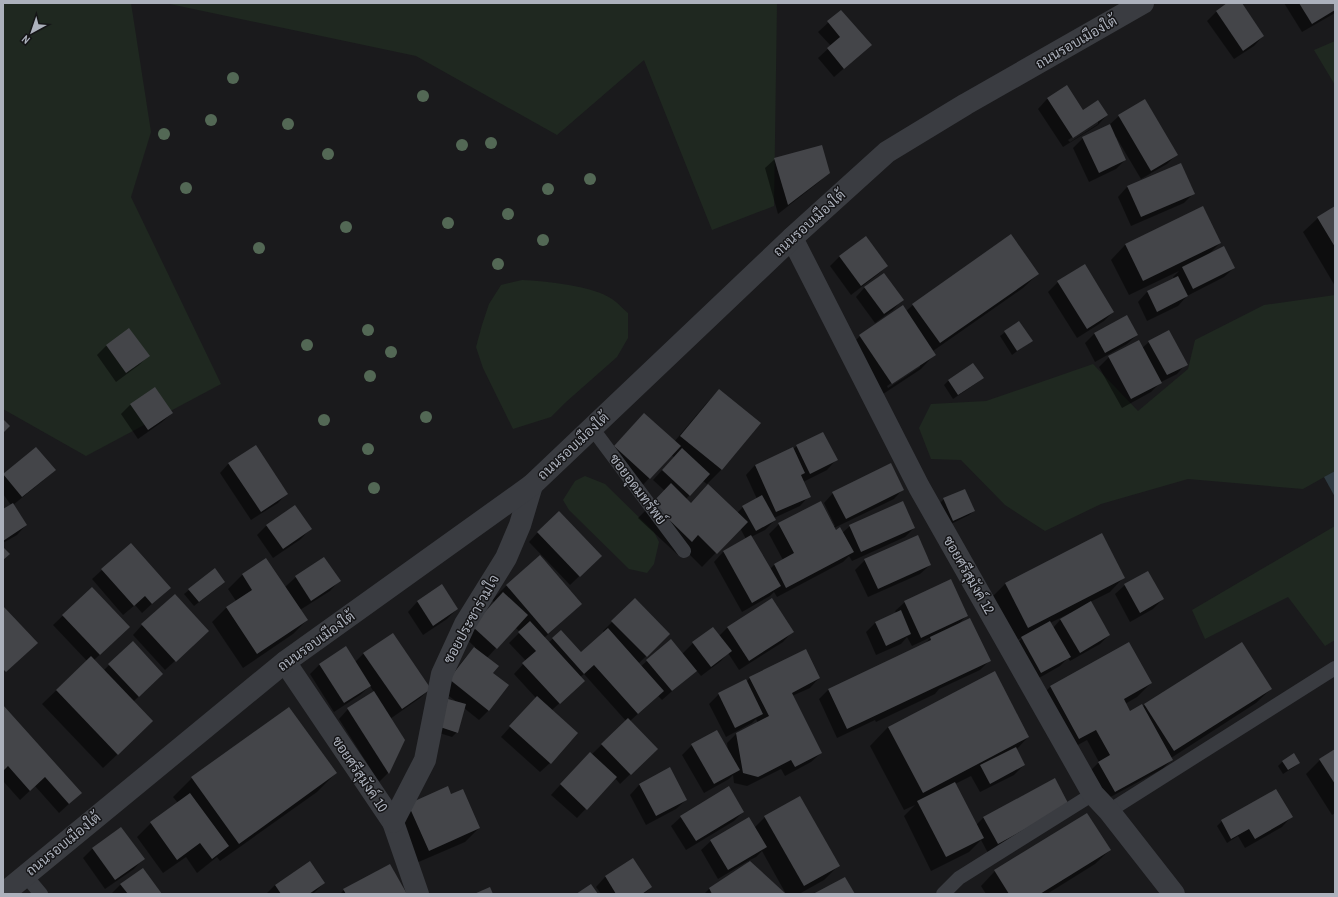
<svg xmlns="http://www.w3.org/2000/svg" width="1338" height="897" viewBox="0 0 1338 897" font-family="'Archivo Narrow',Sarabun,sans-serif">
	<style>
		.green { fill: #1f2820 }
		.water { fill: #2e3a41 }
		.shadow { fill: #0007; fill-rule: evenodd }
		.building { fill: #444549 }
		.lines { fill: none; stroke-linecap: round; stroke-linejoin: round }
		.lane { stroke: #3a3c41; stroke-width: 14 }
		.street { stroke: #3a3c41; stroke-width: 22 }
		.tree { fill: #536855 }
		.labels { text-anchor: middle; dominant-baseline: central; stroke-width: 3; stroke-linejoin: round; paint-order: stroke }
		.street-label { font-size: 14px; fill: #acb1bc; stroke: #151517 }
	</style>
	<rect width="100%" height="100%" fill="#1a1a1c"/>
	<g class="green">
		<polygon points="3,3 131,3 151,132 131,197 221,384 86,456 3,409"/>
		<polygon points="165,3 777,3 774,206 712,230 644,60 557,135 416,56"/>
		<polygon points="1335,41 1335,85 1314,50"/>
		<path d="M522 280C545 281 594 286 612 299 618 303 623 309 628 313V338L617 357 566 402 551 417 513 429 483 368 476 347 482 325 489 304 501 285Z"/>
		<polygon points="1335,295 1335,471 1303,489 1188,479 1101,504 1045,531 1005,505 961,460 931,459 919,428 931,404 986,401 1093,364 1138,411 1188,369 1195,340 1264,305"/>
		<polygon points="585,476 605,484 654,532 659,542 654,564 647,573 629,569 569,510 563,500 575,481"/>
		<polygon points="1335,526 1335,640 1325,646 1288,597 1205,639 1192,610"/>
	</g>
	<polygon class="water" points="1335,471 1335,497 1324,477"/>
	<g class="shadow">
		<polygon points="1229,3 1241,3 1263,36 1254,46 1234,59 1207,21 1217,11"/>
		<polygon points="1284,3 1335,3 1335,13 1302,32"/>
		<polygon points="841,11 871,45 834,77 818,58 831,46 818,32"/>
		<path d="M1067 87 1083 112 1107 115 1098 125 1063 147 1038 109 1047 99ZM1098 121V124L1070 142 1068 140Z"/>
		<polygon points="1119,116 1176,155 1167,164 1141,179 1116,137 1115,138 1125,160 1116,169 1089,182 1073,148 1083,138 1109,125"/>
		<polygon points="775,159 829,172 819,182 778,214 765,168"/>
		<polygon points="1181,164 1194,193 1184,203 1131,226 1118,197 1127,187"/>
		<polygon points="1203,207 1220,243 1209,254 1234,268 1224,277 1187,296 1178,306 1147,321 1138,302 1147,292 1174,279 1173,277 1179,271 1129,295 1111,260 1125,245"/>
		<polygon points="1335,207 1335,286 1303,232 1318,218"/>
		<polygon points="866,237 887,266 877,275 851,295 830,266 839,257"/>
		<path d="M1038 274 1023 288 933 351 935 354 921 369 877 398 846 350 860 336 906 311 913 305ZM920 364V367L888 388 887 386Z"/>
		<polygon points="1058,282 1113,312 1104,321 1077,338 1048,292"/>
		<polygon points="865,287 902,300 893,310 875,323 856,297"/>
		<polygon points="1127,316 1137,335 1127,344 1095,362 1085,343 1094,334"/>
		<polygon points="1019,322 1031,341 1012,355 1000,336"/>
		<polygon points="129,329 148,356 139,365 116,382 97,355 106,346"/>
		<polygon points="1149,342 1186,364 1177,374 1161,382 1151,392 1122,408 1099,367 1109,357 1142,348"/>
		<polygon points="973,364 982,378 978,382 953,399 944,385 948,381"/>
		<polygon points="155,388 172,413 162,422 138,439 121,414 130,405"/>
		<polygon points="719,390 759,423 721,470 707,484 703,481 686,499 691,504 737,513 743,507 757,499 746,475 755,465 793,449 797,446 836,460 827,470 803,482 809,496 800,506 774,518 775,520 765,530 751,537 770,569 774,565 783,560 769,534 779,524 835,526 824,503 833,493 903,489 894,499 834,528 836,531 842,533 850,526 914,528 905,537 852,561 849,556 843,562 777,597 774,592 770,596 742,612 714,562 723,552 746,539 740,528 702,567 684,549 678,555 638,518 665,491 653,480 674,457 671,455 640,488 605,456 635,424 674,442 705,405"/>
		<polygon points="36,448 54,470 45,479 13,505 26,525 17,535 3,543 3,510 11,505 3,494 3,475"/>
		<polygon points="229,463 287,493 278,503 251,520 220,473"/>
		<polygon points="964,490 974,511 969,515 949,525 939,504 944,499"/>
		<polygon points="267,525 310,529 301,539 273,558 257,535"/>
		<polygon points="538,532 591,565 570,585 529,542"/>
		<path d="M1102 534 1124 577 1110 592 1090 602 1109 635 1100 644 1070 661 1068 658 1060 666 1032 682 1012 648 1023 637 1014 642 991 598 1005 584ZM1070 613V614L1060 620 1053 628 1050 623Z"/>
		<polygon points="540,557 581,604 544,638 548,643 561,631 581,654 604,633 603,631 635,599 669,634 638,664 641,666 647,661 682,654 693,643 713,628 719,636 727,628 792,632 783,642 739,670 728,653 721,661 701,676 696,670 662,700 658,696 630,721 647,758 620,784 615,778 577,818 551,795 580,763 591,755 626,721 584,674 580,677 574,690 552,710 550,763 540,772 501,737 536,698 514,674 526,661 509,643 520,632 515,627 487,658 492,673 489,710 479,720 464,708 457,732 452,737 436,732 458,703 440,689 465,658 475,647 463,636 494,602 492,600 506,586"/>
		<polygon points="324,558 339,581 330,591 300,610 307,620 293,634 243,668 212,622 226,608 236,601 228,589 242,575 266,560 285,587 296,577"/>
		<polygon points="865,560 930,565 920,574 868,597 855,570"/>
		<polygon points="102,570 169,588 142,613 135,605 123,615 92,579"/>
		<polygon points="1125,585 1163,599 1153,609 1130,622 1115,594"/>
		<polygon points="220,586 194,606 184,594 189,590"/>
		<polygon points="441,586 457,609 447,619 423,635 408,612 417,602"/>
		<polygon points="92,588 119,637 94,660 104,670 109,665 152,684 134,701 138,735 103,768 42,704 87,661 53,625"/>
		<polygon points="905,602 967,615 957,626 989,661 980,670 939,689 935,694 876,722 875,720 837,738 819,699 828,690 925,644 931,637 912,646 907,637 901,644 876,655 866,632 875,623 896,613 895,611"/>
		<polygon points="142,625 198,640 165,670 133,635"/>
		<polygon points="1129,643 1151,683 1137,697 1125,704 1126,714 1142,707 1145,705 1271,689 1256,703 1171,758 1172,760 1162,769 1105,800 1089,772 1099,762 1087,740 1065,752 1036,701 1050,687"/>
		<polygon points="346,648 355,662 364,653 430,689 420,698 390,719 404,740 388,773 379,782 339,719 348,709 374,692 370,686 360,695 334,712 310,674 319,665"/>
		<polygon points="750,678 819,678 810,688 792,696 821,753 811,762 785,776 781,769 747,786 734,783 733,775 729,779 704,793 682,755 692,745 728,752 727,743 736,734 758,723 756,719 752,723 726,737 709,704 719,694 746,682"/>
		<polygon points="3,706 81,793 59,813 35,786 20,800 3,781"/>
		<polygon points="888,727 1028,737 1016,750 1024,765 1014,775 980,792 971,776 955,784 976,825 983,818 1054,779 1068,805 988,853 981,840 969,852 931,871 904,816 915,805 904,810 870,746"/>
		<polygon points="1335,750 1335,813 1332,815 1306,774 1320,760"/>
		<polygon points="1282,762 1299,763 1294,767 1283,774 1278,766"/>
		<polygon points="670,769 686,800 676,809 646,825 630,795 639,785"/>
		<polygon points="336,773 317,792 220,861 217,857 197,873 186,857 163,873 137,837 151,823 178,803 173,797 192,778"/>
		<polygon points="447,788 451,795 479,828 465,842 414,864 394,819"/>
		<polygon points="1275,790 1291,817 1282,827 1245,848 1238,836 1227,843 1217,826 1222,821"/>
		<polygon points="743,812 734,821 686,850 671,826 681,817"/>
		<polygon points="1087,814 1110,850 1095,864 1047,894 986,894 981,886 995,871"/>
		<polygon points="765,817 838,866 824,880 799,894 786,894 762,851 756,857 748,861 784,894 704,894 709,889 749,863 748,861 718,879 701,850 711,841 754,828"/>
		<polygon points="93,848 143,859 134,869 105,889 83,858"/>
		<polygon points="632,860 651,887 644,894 601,894 596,887 605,877"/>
		<polygon points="310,862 324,883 314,893 312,894 266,894 275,885"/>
		<polygon points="121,884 161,894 111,894"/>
		<polygon points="344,890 405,894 340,894"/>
	</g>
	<g class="building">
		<polygon points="1227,3 1242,3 1264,36 1243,51 1216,11"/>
		<polygon points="1299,3 1335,3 1335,10 1312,24"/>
		<polygon points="841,10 872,45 844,69 827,48 840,37 827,21"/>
		<polygon points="1067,85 1083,110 1098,100 1108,115 1073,138 1047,98"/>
		<polygon points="1145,99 1178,155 1151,171 1118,115"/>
		<polygon points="1110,124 1126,160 1099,173 1082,137"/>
		<polygon points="822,145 830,173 788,205 774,158"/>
		<polygon points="1181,163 1195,194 1141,217 1127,186"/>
		<polygon points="1203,206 1221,243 1143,281 1125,244"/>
		<polygon points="1335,206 1335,247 1317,217"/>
		<polygon points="1011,234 1039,274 940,343 912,304"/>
		<polygon points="866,236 888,266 861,286 839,256"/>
		<polygon points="1224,246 1235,268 1193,289 1182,267"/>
		<polygon points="1085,264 1114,312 1087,329 1057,281"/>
		<polygon points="884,273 904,300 884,314 864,287"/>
		<polygon points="1178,276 1188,296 1157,312 1147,291"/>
		<polygon points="903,305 936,355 892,384 859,335"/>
		<polygon points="1127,315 1138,335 1105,353 1094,333"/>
		<polygon points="1019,321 1033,341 1017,351 1004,331"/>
		<polygon points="129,328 150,356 126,373 106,345"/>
		<polygon points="1169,330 1188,365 1167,375 1148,341"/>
		<polygon points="1139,340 1162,383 1131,399 1108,356"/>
		<polygon points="973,363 984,378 958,395 948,380"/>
		<polygon points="155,387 173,413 148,430 130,404"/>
		<polygon points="719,389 761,423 722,470 680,436"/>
		<polygon points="644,413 681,446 650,479 614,446"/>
		<polygon points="3,419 10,426 3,433"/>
		<polygon points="823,432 838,460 810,474 796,445"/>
		<polygon points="256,445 288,494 261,512 228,463"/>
		<polygon points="36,447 56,470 22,497 3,474"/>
		<polygon points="793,447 805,473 801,475 811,497 776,512 755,465"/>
		<polygon points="682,448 710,474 690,496 662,470"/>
		<polygon points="891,463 904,490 846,519 832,492"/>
		<polygon points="671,483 691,503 708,484 748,522 717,554 698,535 692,542 652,503"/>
		<polygon points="965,489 975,511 953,521 943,498"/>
		<polygon points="762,495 776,520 756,531 742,506"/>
		<polygon points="821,501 836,530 840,527 854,552 786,588 774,564 794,553 778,523"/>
		<polygon points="903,501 915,528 861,552 849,525"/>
		<polygon points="13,503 27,525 3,541 3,509"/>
		<polygon points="295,505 312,529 283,549 266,525"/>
		<polygon points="559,511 602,556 580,577 537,532"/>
		<polygon points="1102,533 1125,578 1028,628 1005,583"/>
		<polygon points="751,535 781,586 752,603 723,551"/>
		<polygon points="918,535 931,565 878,589 864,559"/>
		<polygon points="131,543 171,588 152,604 145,596 134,606 101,569"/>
		<polygon points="3,547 10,554 3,560"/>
		<polygon points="540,555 582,604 548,634 506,585"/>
		<polygon points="324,557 341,581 311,601 295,576"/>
		<polygon points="266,558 308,620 257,654 226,607 252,590 242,574"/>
		<polygon points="215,568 225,582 199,602 188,589"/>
		<polygon points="1148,571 1164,599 1140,613 1124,584"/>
		<polygon points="951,579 968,616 921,638 904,601"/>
		<polygon points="442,584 458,609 433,626 417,601"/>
		<polygon points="92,587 130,627 100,655 62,615"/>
		<polygon points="503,592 528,615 497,649 472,626"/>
		<polygon points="175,594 209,631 176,662 141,624"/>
		<polygon points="635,598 670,634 647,657 611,621"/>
		<polygon points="772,598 794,632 749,661 727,627"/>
		<polygon points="1091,601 1110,635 1080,653 1060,619"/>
		<polygon points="3,606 38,643 6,672 3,669"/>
		<polygon points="901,610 911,634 886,646 875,622"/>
		<polygon points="970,618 991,661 847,729 828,689 931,640 930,637"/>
		<polygon points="530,621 585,681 560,704 522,663 536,651 518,632"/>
		<polygon points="1050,621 1071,657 1041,673 1021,637"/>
		<polygon points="713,627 732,651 711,667 692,642"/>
		<polygon points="608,628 664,691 638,714 594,665 584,674 552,638 561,630 581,652"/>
		<polygon points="393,633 431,689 402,709 363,653"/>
		<polygon points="671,639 697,671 672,691 646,660"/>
		<polygon points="133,641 163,674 139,697 108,664"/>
		<polygon points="1129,642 1152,683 1124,699 1130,711 1142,704 1173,760 1115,792 1098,762 1110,755 1096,730 1079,739 1050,686"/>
		<polygon points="1242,642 1272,689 1174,751 1144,704"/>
		<polygon points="346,646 371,686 344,703 319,664"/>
		<polygon points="474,647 499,666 493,673 509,685 489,711 449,679"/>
		<polygon points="806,649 820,678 792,693 822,753 795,767 791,760 758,777 743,773 736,733 769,716 749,677"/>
		<polygon points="91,656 153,721 118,755 56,690"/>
		<polygon points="995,671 1029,737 923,793 888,727"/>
		<polygon points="746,679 763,714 735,728 718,693"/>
		<polygon points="374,691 405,740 389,774 347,708"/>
		<polygon points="537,696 578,733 551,764 509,726"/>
		<polygon points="448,699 466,704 458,733 440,727"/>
		<polygon points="3,705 82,793 69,804 45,777 30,791 8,766 3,771"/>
		<polygon points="289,707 337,773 239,844 191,777"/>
		<polygon points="628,718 658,749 631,775 601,744"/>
		<polygon points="717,730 740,770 714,784 691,744"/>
		<polygon points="1016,747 1025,765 990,784 980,765"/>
		<polygon points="1335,749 1335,784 1319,759"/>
		<polygon points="590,752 617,777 587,810 560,784"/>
		<polygon points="1294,753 1300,763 1288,770 1282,761"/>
		<polygon points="670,767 687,800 656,816 639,784"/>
		<polygon points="1055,778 1069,805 998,844 983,817"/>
		<polygon points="955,782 984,838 946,857 917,801"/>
		<polygon points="448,786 451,794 463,789 480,828 429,851 408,804"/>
		<polygon points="729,786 744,812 696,841 680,816"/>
		<polygon points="1276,789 1293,817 1255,839 1249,829 1231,839 1221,820"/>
		<polygon points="190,793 229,846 212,859 200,843 177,860 150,822"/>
		<polygon points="800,796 840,866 804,886 764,816"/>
		<polygon points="1087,813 1111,850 1040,894 1009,894 994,870"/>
		<polygon points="749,817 767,847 728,870 710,840"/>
		<polygon points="121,827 145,859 115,880 92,848"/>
		<polygon points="633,858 652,887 642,894 616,894 605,876"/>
		<polygon points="310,861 325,883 309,894 281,894 275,885"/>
		<polygon points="750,861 786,894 712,894 709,888"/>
		<polygon points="390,864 407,894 346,894 343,889"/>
		<polygon points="143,868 162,894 128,894 120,884"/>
		<polygon points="845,877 855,894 813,894"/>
		<polygon points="591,884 598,894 576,894"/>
		<polygon points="490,887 493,894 474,894"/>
	</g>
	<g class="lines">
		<g class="lane">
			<polyline points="592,428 684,551"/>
			<polyline points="1109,811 1335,668"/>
			<polyline points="25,875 41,894"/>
			<polyline points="943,894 959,878 1093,794"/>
		</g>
		<g class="street">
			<polyline points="792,238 919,487 1093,794 1109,811 1174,894"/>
			<polyline points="285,662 393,822 418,894"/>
			<polyline points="393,822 425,760 442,674 465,624 506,558 520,525 532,485"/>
			<polyline points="3,894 285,662 532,485 792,238 887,152 966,104 1143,3"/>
		</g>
	</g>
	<g class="tree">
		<circle cx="233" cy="78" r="6"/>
		<circle cx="423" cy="96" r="6"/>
		<circle cx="211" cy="120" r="6"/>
		<circle cx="288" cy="124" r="6"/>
		<circle cx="164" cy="134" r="6"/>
		<circle cx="491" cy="143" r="6"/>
		<circle cx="462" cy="145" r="6"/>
		<circle cx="328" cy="154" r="6"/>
		<circle cx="590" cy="179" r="6"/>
		<circle cx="186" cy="188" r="6"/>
		<circle cx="548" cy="189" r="6"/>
		<circle cx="508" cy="214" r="6"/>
		<circle cx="448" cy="223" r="6"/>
		<circle cx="346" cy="227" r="6"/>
		<circle cx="543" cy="240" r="6"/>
		<circle cx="259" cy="248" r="6"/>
		<circle cx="498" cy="264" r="6"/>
		<circle cx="368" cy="330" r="6"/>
		<circle cx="307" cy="345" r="6"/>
		<circle cx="391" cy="352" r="6"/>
		<circle cx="370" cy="376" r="6"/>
		<circle cx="426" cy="417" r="6"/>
		<circle cx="324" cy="420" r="6"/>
		<circle cx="368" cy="449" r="6"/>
		<circle cx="374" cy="488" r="6"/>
	</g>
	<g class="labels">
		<g class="street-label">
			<text transform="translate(1076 42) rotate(-30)">ถนนรอบเมืองใต้</text>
			<text transform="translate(809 223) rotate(-42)">ถนนรอบเมืองใต้</text>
			<text transform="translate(573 446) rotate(-43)">ถนนรอบเมืองใต้</text>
			<text transform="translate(638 489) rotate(53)">ซอยอุดมทรัพย์</text>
			<text transform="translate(969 575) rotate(60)">ซอยศรีสุมังค์ 12</text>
			<text transform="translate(471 619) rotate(-61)">ซอยประชาร่วมใจ</text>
			<text transform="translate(316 641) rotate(-36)">ถนนรอบเมืองใต้</text>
			<text transform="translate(360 774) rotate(56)">ซอยศรีสุมังค์ 10</text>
			<text transform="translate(63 844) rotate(-39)">ถนนรอบเมืองใต้</text>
		</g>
	</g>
	<rect width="1338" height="897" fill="none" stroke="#acb1bc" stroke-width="8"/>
	<g transform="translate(32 32) rotate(220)" stroke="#151517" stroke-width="3" paint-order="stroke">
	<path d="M0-3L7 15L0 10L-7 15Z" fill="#acb1bc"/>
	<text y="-6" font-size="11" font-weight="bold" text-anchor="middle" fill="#acb1bc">N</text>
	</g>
</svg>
